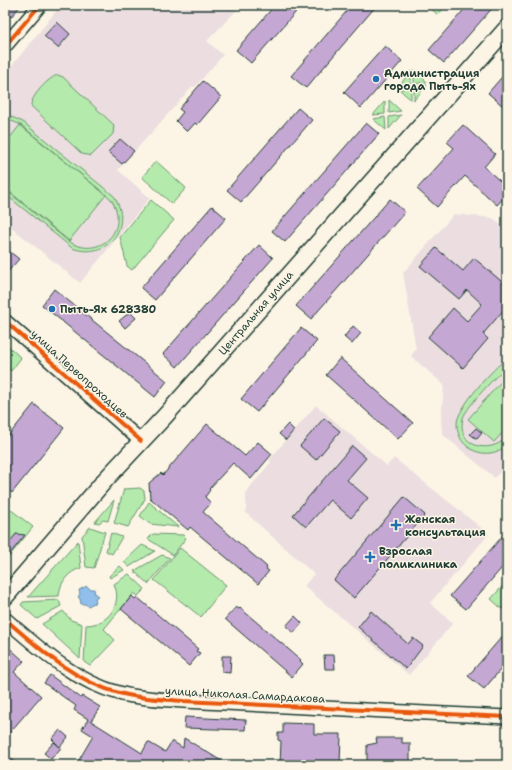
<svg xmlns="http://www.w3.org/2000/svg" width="512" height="770" viewBox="0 0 512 770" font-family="'Shantell Sans',sans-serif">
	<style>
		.built { fill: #ecdee0 }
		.green { fill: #b4eaac; stroke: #6a9470 }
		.water { fill: #91bfeb; stroke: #638ba2 }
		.building { fill: #c5a7d3; stroke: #1f3d34 }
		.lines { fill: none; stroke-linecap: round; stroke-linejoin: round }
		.minor-casing { stroke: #1f3d34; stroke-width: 16 }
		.major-casing { stroke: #1f3d34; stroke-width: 19 }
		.minor { stroke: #fcf5e5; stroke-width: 13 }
		.major { stroke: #fcf5e5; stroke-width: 16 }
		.cycleway-casing { stroke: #fcf5e5; stroke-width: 6 }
		.cycleway { stroke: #e8590c; stroke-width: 4 }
		.poi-dot { fill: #1f6fb2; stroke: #fcf5e5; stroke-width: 1.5 }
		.labels { text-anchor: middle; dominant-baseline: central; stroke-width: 3; stroke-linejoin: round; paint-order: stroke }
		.poi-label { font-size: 11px; font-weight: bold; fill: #1f3d34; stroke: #fcf5e5; text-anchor: start }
		.street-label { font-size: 11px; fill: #1f3d34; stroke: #fcf5e5 }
	</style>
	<rect width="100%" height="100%" fill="#fcf5e5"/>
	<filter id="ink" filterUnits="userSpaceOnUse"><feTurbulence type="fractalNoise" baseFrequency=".025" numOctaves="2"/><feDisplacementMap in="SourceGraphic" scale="8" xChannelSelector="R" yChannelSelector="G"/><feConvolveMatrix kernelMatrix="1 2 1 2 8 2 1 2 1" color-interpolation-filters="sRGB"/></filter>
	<g filter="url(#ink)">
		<g class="built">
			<polygon points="61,5 230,5 237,10 207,41 223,55 195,87 193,86 118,170 150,198 80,283 5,222 5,74"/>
			<polygon points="454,214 493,218 507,230 507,464 495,478 442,434 441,420 444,385 411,356 416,349 403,273"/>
			<polygon points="316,405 387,466 394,458 489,534 430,603 453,623 409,675 304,586 314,574 246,513 246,492 271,462 269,460"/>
		</g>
		<g class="green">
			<polygon points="427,5 446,5 438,15"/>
			<polygon points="414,70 427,82 414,84"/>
			<polygon points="411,71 411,84 399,86"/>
			<path d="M58 75 63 77 114 125 113 134 91 156 82 154 31 106C30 97 50 76 58 75Z"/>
			<polygon points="427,85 414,100 414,87"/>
			<polygon points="411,88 411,100 399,89"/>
			<polygon points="389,100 401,111 389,113"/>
			<polygon points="385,101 385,114 373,115"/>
			<path d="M5 114 23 122 114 196C134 227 107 261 72 248L5 194V189L68 241C99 261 131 230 111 199L21 125 5 118Z"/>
			<polygon points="401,115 389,129 389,117"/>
			<polygon points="385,117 386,130 373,119"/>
			<polygon points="20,125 106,195 69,241 5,188 5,144"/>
			<polygon points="156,161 186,188 172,204 142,177"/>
			<polygon points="151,200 174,220 132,270 127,266 120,237"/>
			<polygon points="5,343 21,358 11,371 5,366"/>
			<path d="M507 359V366C497 375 467 406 463 418 456 446 489 456 507 437V445C488 463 456 450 457 423 457 409 494 366 507 359Z"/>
			<polygon points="507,375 507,428 494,442 468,419"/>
			<polygon points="140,488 144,491 145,499 128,527 114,523 124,489"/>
			<polygon points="114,500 108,521 103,520 99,523 95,522"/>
			<polygon points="149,502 178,527 150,524 140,516"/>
			<polygon points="5,505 33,527 7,559 8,560 5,564"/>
			<polygon points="90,527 105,532 94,568 86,567 82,536"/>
			<polygon points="111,533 122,537 112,554 106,551"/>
			<polygon points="153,534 183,535 186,538 173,555 148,539"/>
			<path d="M78 541 81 568C68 572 60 582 59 596L28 597Z"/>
			<polygon points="142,545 155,551 129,567 124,562"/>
			<polygon points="180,548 226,585 201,617 154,580"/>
			<polygon points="162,555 170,558 148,584 134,571"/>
			<polygon points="120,566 124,570 110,578 109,576"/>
			<path d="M129 574 145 589 138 596 134 593 104 629 115 640 90 666 84 662 86 625C108 625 123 604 114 584Z"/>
			<polygon points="507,581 507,603 502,609 491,599"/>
			<polygon points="59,600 61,606 37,619 21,605 23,602"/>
			<polygon points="63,611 71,620 82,624 80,659 42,624"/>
		</g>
		<polygon class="water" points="87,586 90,589 94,589 95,594 98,596 95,598 96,602 88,606 85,604 81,604 80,599 78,597 80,594 79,590"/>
		<g class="building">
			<polygon points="5,5 21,5 11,17 5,13"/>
			<polygon points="275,5 302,5 251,63 236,50"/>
			<polygon points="352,5 377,5 306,88 291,76"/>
			<polygon points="468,5 495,5 444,63 429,50"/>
			<polygon points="57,22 70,34 58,48 44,36"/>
			<polygon points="385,46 402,61 361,108 344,92"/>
			<polygon points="507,71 507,101 503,106 488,93"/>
			<polygon points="203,81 221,97 197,125 195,123 188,131 186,131 176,121 183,112 179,109"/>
			<polygon points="298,108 312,120 241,202 227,190"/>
			<polygon points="366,123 379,134 285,242 272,231"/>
			<polygon points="463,125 495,154 484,167 507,187 507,194 497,205 465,176 437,207 417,189 454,148 447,142"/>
			<polygon points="120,139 134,151 122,164 108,152"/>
			<polygon points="390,199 405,212 311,319 296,306"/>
			<polygon points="212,206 226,218 155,300 141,288"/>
			<polygon points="259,245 273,258 177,367 163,354"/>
			<polygon points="5,248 19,259 5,275"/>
			<polygon points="436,248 463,271 474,258 507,286 507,306 483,334 488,339 463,368 428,337 453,308 467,321 482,304 467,290 459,299 420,266"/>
			<polygon points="54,289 167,381 155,397 42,305"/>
			<polygon points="130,312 136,318 125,328 119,321"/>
			<polygon points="353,326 361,333 352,344 344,337"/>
			<polygon points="301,328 317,341 257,412 241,399"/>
			<polygon points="340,358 413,423 398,439 326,375"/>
			<polygon points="34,404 64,428 12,493 5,487 5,440"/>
			<polygon points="324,418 340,431 316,460 300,446"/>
			<polygon points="207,424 245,456 258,442 272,454 251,479 233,463 209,489 210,490 205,497 211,503 203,512 267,567 266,569 269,571 258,584 190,527 188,530 150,498 149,483 161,473 163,475"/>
			<polygon points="288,424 294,430 286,440 279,434"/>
			<polygon points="476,428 482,433 477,439 470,434"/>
			<polygon points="352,446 366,458 347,480 368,498 351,518 330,500 306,527 293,515"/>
			<polygon points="404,497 425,515 354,598 334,580"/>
			<polygon points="507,531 507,562 466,609 450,596"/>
			<polygon points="16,534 25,535 5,560 5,548"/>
			<polygon points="132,596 135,599 137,597 198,649 196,651 200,653 189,666 121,609"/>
			<polygon points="236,607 239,609 240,608 301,660 300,661 303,664 292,677 225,619"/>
			<polygon points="371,611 408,644 413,638 423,646 406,669 358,627"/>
			<polygon points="295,616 302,623 294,633 286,626"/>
			<polygon points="507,631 507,662 484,689 468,676"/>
			<polygon points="5,644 24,661 14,672 41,696 5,738"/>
			<polygon points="324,655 334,655 335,669 325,669"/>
			<polygon points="222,656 231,656 230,673 222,672"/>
			<polygon points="50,675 81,698 82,696 100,707 91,721 142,753 148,742 165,752 172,741 183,748 184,738 228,765 76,765 93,736 82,729 88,719 74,710 76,706 44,683"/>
			<polygon points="185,717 246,720 245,730 184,728"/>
			<polygon points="283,723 314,724 314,734 341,734 340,765 280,765 281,741 278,740 278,733 283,733"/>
			<polygon points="60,730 68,737 60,747 52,739"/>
			<polygon points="376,738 402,738 402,743 410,743 410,763 367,762 367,745 377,743"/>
			<polygon points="54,742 61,748 51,759 44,753"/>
			<polygon points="5,752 18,765 5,765"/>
		</g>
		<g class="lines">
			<g class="minor-casing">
				<g id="minor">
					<polyline points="5,46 40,5"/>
					<polyline points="5,321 141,441"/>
					<path d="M5 619C39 648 75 682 119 693 140 699 162 699 183 701L507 717"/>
				</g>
			</g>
			<g class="major-casing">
				<polyline id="major" points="5,597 106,479 165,416 507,28"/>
			</g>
			<use href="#minor" class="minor"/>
			<use href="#major" class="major"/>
			<g class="cycleway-casing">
				<g id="cycleway">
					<polyline points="5,46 40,5"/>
					<polyline points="5,321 141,441"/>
					<path d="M5 619C39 648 75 682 119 693 140 699 162 699 183 701L507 717"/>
				</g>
			</g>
			<use href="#cycleway" class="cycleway"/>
		</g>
	</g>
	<g class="poi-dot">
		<circle cx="376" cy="79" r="4"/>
		<circle cx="52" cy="309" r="4"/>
		<path d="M394 519h4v4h4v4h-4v4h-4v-4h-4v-4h4z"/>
		<path d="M368 551h4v4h4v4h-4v4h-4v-4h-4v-4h4z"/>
	</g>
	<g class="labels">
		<g class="poi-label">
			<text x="384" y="73">Администрация<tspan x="384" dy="13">города Пыть-Ях</tspan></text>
			<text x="60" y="309">Пыть-Ях 628380</text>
			<text x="405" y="519">Женская<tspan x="405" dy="13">консультация</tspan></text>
			<text x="379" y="551">Взрослая<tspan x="379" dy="13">поликлиника</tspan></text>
		</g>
		<g class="street-label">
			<text transform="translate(256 313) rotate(-49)">Центральная улица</text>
			<text transform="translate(79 374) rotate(42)">улица Первопроходцев</text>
			<text transform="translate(245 695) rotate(3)">улица Николая Самардакова</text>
		</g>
	</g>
	<rect width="512" height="770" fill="none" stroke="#fcf5e5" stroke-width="20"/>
	<rect x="10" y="10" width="492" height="750" fill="none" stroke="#1f3d34" stroke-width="1.5" filter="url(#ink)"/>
</svg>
